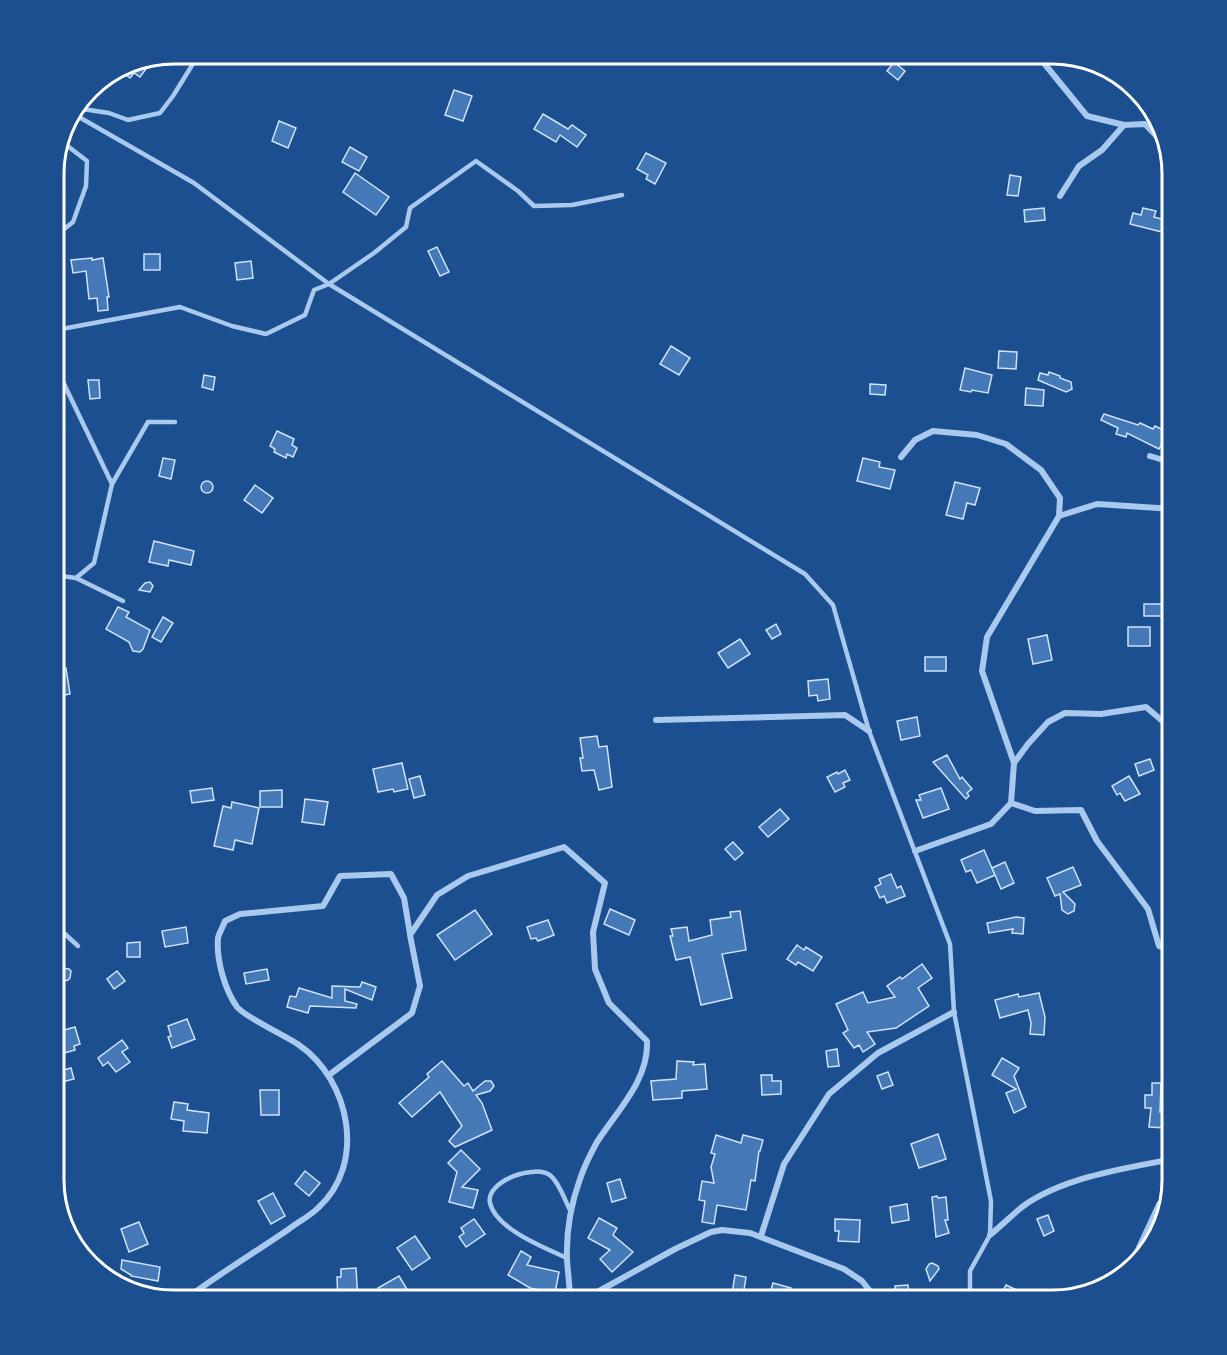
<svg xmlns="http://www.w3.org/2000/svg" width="1227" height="1355" viewBox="0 0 1227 1355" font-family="Quicksand,sans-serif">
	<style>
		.building { fill: #4478b7; stroke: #cfe3fa; stroke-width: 1.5 }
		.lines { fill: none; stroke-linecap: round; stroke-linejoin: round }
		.lane { stroke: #a9c9ee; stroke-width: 4.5 }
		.street { stroke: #a9c9ee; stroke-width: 6 }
		.rim { fill: none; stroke: #fff; stroke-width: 3 }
	</style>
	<rect width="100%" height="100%" fill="#1b4f8f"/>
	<g class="building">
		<polygon points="154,58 140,77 134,73 130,78 119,69 129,63"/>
		<polygon points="894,62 905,71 898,80 887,71"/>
		<polygon points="454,90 472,96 463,121 445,115"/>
		<polygon points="543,114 568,129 572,125 586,135 577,147 560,135 556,142 534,129"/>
		<polygon points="279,121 296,128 288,148 272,141"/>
		<polygon points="350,147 367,157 359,171 342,162"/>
		<polygon points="646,153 666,163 655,184 646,179 648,175 637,169"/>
		<polygon points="355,173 389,197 376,215 343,192"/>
		<polygon points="1010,175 1021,177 1018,196 1007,195"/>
		<polygon points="1044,208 1045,220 1025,222 1024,210"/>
		<polygon points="1143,208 1156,211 1154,217 1165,220 1162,232 1130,224 1133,213 1141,215"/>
		<polygon points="437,247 449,272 440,276 428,251"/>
		<rect x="144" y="254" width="16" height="16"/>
		<polygon points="92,258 92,260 103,258 109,297 107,297 108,310 98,311 97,298 89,299 86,271 73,273 71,260"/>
		<polygon points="251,261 253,278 237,280 235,263"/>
		<polygon points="671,346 690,358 679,375 660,364"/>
		<polygon points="999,351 1017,352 1016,369 998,368"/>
		<polygon points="965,368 992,375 988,393 972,390 971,392 960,390"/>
		<polygon points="1049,372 1060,376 1060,378 1071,382 1072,389 1066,392 1038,380 1040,373 1048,375"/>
		<polygon points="204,375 215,377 213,390 202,387"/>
		<polygon points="88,380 99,380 100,398 90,399"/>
		<polygon points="870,384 886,385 885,395 870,394"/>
		<polygon points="1026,388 1044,390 1043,406 1025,405"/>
		<polygon points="1104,414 1138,425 1140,423 1153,429 1155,426 1168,432 1159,449 1127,433 1126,437 1116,434 1118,428 1101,420"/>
		<polygon points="277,431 294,439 292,445 297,448 293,457 287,454 286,458 274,452 275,449 270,446"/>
		<polygon points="163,458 175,460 171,479 159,476"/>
		<polygon points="863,458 880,462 879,467 895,470 890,489 857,481"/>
		<circle cx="207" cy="487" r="6"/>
		<polygon points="955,482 980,488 975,505 967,503 963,519 946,515"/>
		<polygon points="255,485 273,498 262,513 244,500"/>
		<polygon points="154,541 194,551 191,565 169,560 168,566 149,562"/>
		<polygon points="150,582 153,586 150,592 139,590 145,583"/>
		<rect x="1144" y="604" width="21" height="12"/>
		<polygon points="118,607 129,612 126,617 150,630 143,649 140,652 133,651 129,642 106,629"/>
		<polygon points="163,617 173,623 161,642 152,637"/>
		<polygon points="776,624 781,634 772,639 766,630"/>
		<rect x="1128" y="627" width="22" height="19"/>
		<polygon points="1047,635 1052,660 1033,664 1028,639"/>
		<polygon points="740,639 750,654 728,668 718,653"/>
		<rect x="925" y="657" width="21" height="14"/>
		<polygon points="66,668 70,694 54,697 54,670"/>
		<polygon points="828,679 830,699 818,701 817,695 809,696 808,681"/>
		<polygon points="917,717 920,736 901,740 897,721"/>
		<polygon points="597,736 599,747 607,746 612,787 599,790 594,770 582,771 580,758 583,758 580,738"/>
		<polygon points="947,755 960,779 962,777 972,789 967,793 969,796 966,799 933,762"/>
		<polygon points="1150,759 1154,770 1139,776 1135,764"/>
		<polygon points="402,763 408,789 394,792 393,789 378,792 373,769"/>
		<polygon points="845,770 850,780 843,783 845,787 835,792 827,777 837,772 838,774"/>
		<polygon points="420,776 425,795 414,798 409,779"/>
		<polygon points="1129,776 1140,794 1125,801 1120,793 1117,795 1112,786"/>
		<polygon points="212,788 214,800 192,803 190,791"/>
		<polygon points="941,788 949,809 923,818 916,800 921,800 919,795"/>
		<polygon points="282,790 282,807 260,807 260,791"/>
		<polygon points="305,799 328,802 324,825 302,822"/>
		<polygon points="232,802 259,808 252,844 235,840 233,850 214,846 223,806 231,808"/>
		<polygon points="780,809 789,819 768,837 759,827"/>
		<polygon points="733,842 743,853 735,860 725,849"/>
		<polygon points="984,850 995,875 977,883 971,870 966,872 961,860"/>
		<polygon points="1005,862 1014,883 1001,889 992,868"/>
		<polygon points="1073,867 1081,885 1063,892 1075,904 1074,911 1068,914 1062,910 1060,894 1055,896 1047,878"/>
		<polygon points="891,874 897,888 901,886 905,896 887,903 884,896 880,898 875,887 881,884 879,879"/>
		<polygon points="610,909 635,920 629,935 604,924"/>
		<polygon points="475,910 492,934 455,960 437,935"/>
		<polygon points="740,911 746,950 722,954 732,998 701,1005 690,957 676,960 670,936 673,936 671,929 687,927 689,941 712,935 710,920 731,917 730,912"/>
		<polygon points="1016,917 1024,918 1023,934 1012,933 1013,929 989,933 987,923"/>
		<polygon points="548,920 554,935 538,941 536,938 531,939 527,927"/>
		<polygon points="186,927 188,943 165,947 162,931"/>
		<polygon points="140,942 140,957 127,957 127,943"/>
		<polygon points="797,945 804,950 806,947 822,957 813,971 798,962 796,965 787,959"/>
		<polygon points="922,964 932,978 918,988 929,1006 896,1028 867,1032 875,1044 863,1052 859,1045 854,1048 843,1033 848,1030 836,1004 863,992 868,1003 895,997 887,986 900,977 902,979"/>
		<polygon points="62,968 69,969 71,971 70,978 68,980 64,981 54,977 54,974"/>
		<polygon points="267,969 269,980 246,984 244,973"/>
		<polygon points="117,971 125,981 114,989 107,979"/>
		<polygon points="362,982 376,987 372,1000 345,989 345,1001 357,1004 356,1008 310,1006 308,1013 287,1007 290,996 296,997 299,988 332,998 332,986 360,987"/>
		<polygon points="1039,993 1045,1017 1044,1035 1030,1034 1031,1023 1028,1010 1000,1018 995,1000 1018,994 1019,997"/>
		<polygon points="187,1019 195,1039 172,1048 168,1037 171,1036 168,1026"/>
		<polygon points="75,1027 80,1044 74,1046 75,1050 64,1053 63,1049 56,1051 54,1033"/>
		<polygon points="122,1040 128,1048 122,1052 130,1062 116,1072 108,1062 103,1066 98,1058"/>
		<polygon points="837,1049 839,1066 828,1067 826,1051"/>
		<polygon points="1002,1058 1019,1068 1014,1076 1026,1107 1014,1113 1006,1093 1016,1089 992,1075"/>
		<polygon points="442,1061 464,1086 468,1083 473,1091 485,1081 491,1081 494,1086 490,1091 476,1095 482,1103 492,1130 455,1147 449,1141 462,1126 440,1092 412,1117 399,1103 429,1077 427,1074"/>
		<polygon points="677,1061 694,1062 693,1065 705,1064 707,1089 682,1091 682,1098 653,1100 651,1081 676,1079"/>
		<polygon points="71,1068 74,1079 58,1083 56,1072"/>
		<polygon points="888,1072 893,1085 882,1089 877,1076"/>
		<polygon points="761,1075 772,1075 772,1081 781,1081 781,1094 762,1095"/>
		<polygon points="1152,1083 1161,1083 1160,1112 1167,1113 1166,1128 1149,1127 1151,1108 1145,1108 1145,1095 1152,1095"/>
		<polygon points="260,1090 279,1090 279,1115 261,1115"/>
		<polygon points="174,1102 188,1104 187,1110 209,1113 207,1133 183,1131 184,1121 171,1119"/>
		<polygon points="938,1134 946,1159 919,1168 911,1144"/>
		<polygon points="716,1135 741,1143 743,1135 763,1140 760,1151 759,1151 755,1181 751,1180 746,1210 717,1205 714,1224 702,1222 705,1201 699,1200 702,1181 714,1183 711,1167 715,1154 711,1153"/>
		<polygon points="461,1150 480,1169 462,1187 478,1190 473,1208 449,1202 457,1172 448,1163"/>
		<polygon points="305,1171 320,1183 309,1196 295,1184"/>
		<polygon points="620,1179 626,1198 612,1202 607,1183"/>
		<polygon points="273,1193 285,1216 271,1224 258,1201"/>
		<polygon points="937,1196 938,1198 946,1197 948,1220 945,1220 949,1233 936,1237 932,1197"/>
		<polygon points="907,1204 909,1220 892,1223 890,1207"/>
		<polygon points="1048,1215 1054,1231 1044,1236 1037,1219"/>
		<polygon points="599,1218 617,1228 613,1235 633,1252 612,1272 600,1259 610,1250 588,1238"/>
		<polygon points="474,1219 485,1234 466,1247 459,1237 464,1233 461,1228"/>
		<polygon points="835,1219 860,1220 859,1242 838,1241 839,1231 835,1231"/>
		<polygon points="139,1222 148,1244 129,1252 121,1229"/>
		<polygon points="415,1236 430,1258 412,1270 397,1248"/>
		<polygon points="521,1251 531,1257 527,1265 559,1272 555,1293 530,1288 508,1275"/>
		<polygon points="122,1260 160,1267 158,1281 131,1276 131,1275 121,1269"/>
		<polygon points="932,1263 938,1266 939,1269 930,1281 926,1269 929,1264"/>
		<polygon points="356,1268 358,1301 338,1301 337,1277 341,1277 341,1269"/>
		<polygon points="735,1275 746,1277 743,1296 732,1294"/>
		<polygon points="399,1276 414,1301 391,1301 389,1297 384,1299 378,1288"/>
		<polygon points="773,1283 791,1288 787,1301 768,1301"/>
		<polygon points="908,1285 910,1301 896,1301 895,1286"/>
		<polygon points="1006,1285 1021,1292 1016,1301 998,1301"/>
	</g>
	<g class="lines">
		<g class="lane">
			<polyline points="76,108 109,113 128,120 160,113 173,96 199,54"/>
			<polyline points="72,113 194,183 329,284 805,574 833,605 869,731 950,944 954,1012 991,1201 990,1235 970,1271 970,1301"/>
			<polyline points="54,237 73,222 86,186 87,161 61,141"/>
			<polyline points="54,329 67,328 180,307 232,326 266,334 305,315 314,290 329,284 374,253 406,227 410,208 476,161 518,191 534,206 572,205 622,195"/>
			<polyline points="112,484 148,422 175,422"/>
			<polyline points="54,575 76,578 94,563 112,484 54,363"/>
			<polyline points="76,578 123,601"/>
			<polyline points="54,924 78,946"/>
			<path d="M567 1258C545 1248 496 1229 490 1203 485 1181 536 1163 551 1176 560 1184 565 1201 571 1212"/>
			<polyline points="1125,1276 1159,1203 1170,1195"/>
		</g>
		<g class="street">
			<polyline points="1043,62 1087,116 1124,125"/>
			<polyline points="1060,196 1079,166 1102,150 1124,125 1145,124 1163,143"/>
			<polyline points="1150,456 1173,463"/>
			<polyline points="901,457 915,440 933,431 977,435 1006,444 1041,470 1060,498 1059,516"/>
			<polyline points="656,720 845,715 869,731"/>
			<polyline points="1014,763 1028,744 1048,722 1065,713 1101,714 1146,707 1166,724"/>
			<polyline points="1011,803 1035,811 1081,810 1097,841 1148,909 1159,946 1173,950"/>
			<polyline points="915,851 991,824 1011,803 1014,763 982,671 987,637 1059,516 1097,504 1173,509"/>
			<path d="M329 1075 412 1013 420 986 410 935 437 895 468 876 564 847 605 883 593 932 595 969 609 1003 647 1041C649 1080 617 1111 597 1142 591 1153 584 1167 580 1179 571 1204 566 1233 567 1260 568 1274 570 1287 570 1301"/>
			<path d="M990 1235C1001 1226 1011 1216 1022 1207 1061 1178 1125 1168 1173 1159"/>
			<polyline points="761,1236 784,1164 829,1094 878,1053 954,1012"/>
			<path d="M183 1301C217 1275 254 1253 289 1229 298 1222 310 1216 318 1208 367 1164 350 1080 299 1045 286 1036 245 1017 237 1007 225 990 216 960 218 938 219 933 223 927 225 921L240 914 323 906 340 876 391 874 404 898 410 934"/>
			<polyline points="581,1301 675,1249 711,1232 722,1230 750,1233 844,1269 862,1281 878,1301"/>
		</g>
	</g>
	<path d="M0 0H1227V1355H0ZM174 64H1052A110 110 0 0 1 1162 174V1180A110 110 0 0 1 1052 1290H174A110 110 0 0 1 64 1180V174A110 110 0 0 1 174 64Z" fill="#1b4f8f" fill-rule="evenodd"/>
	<path class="rim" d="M174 64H1052A110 110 0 0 1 1162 174V1180A110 110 0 0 1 1052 1290H174A110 110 0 0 1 64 1180V174A110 110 0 0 1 174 64Z"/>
</svg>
